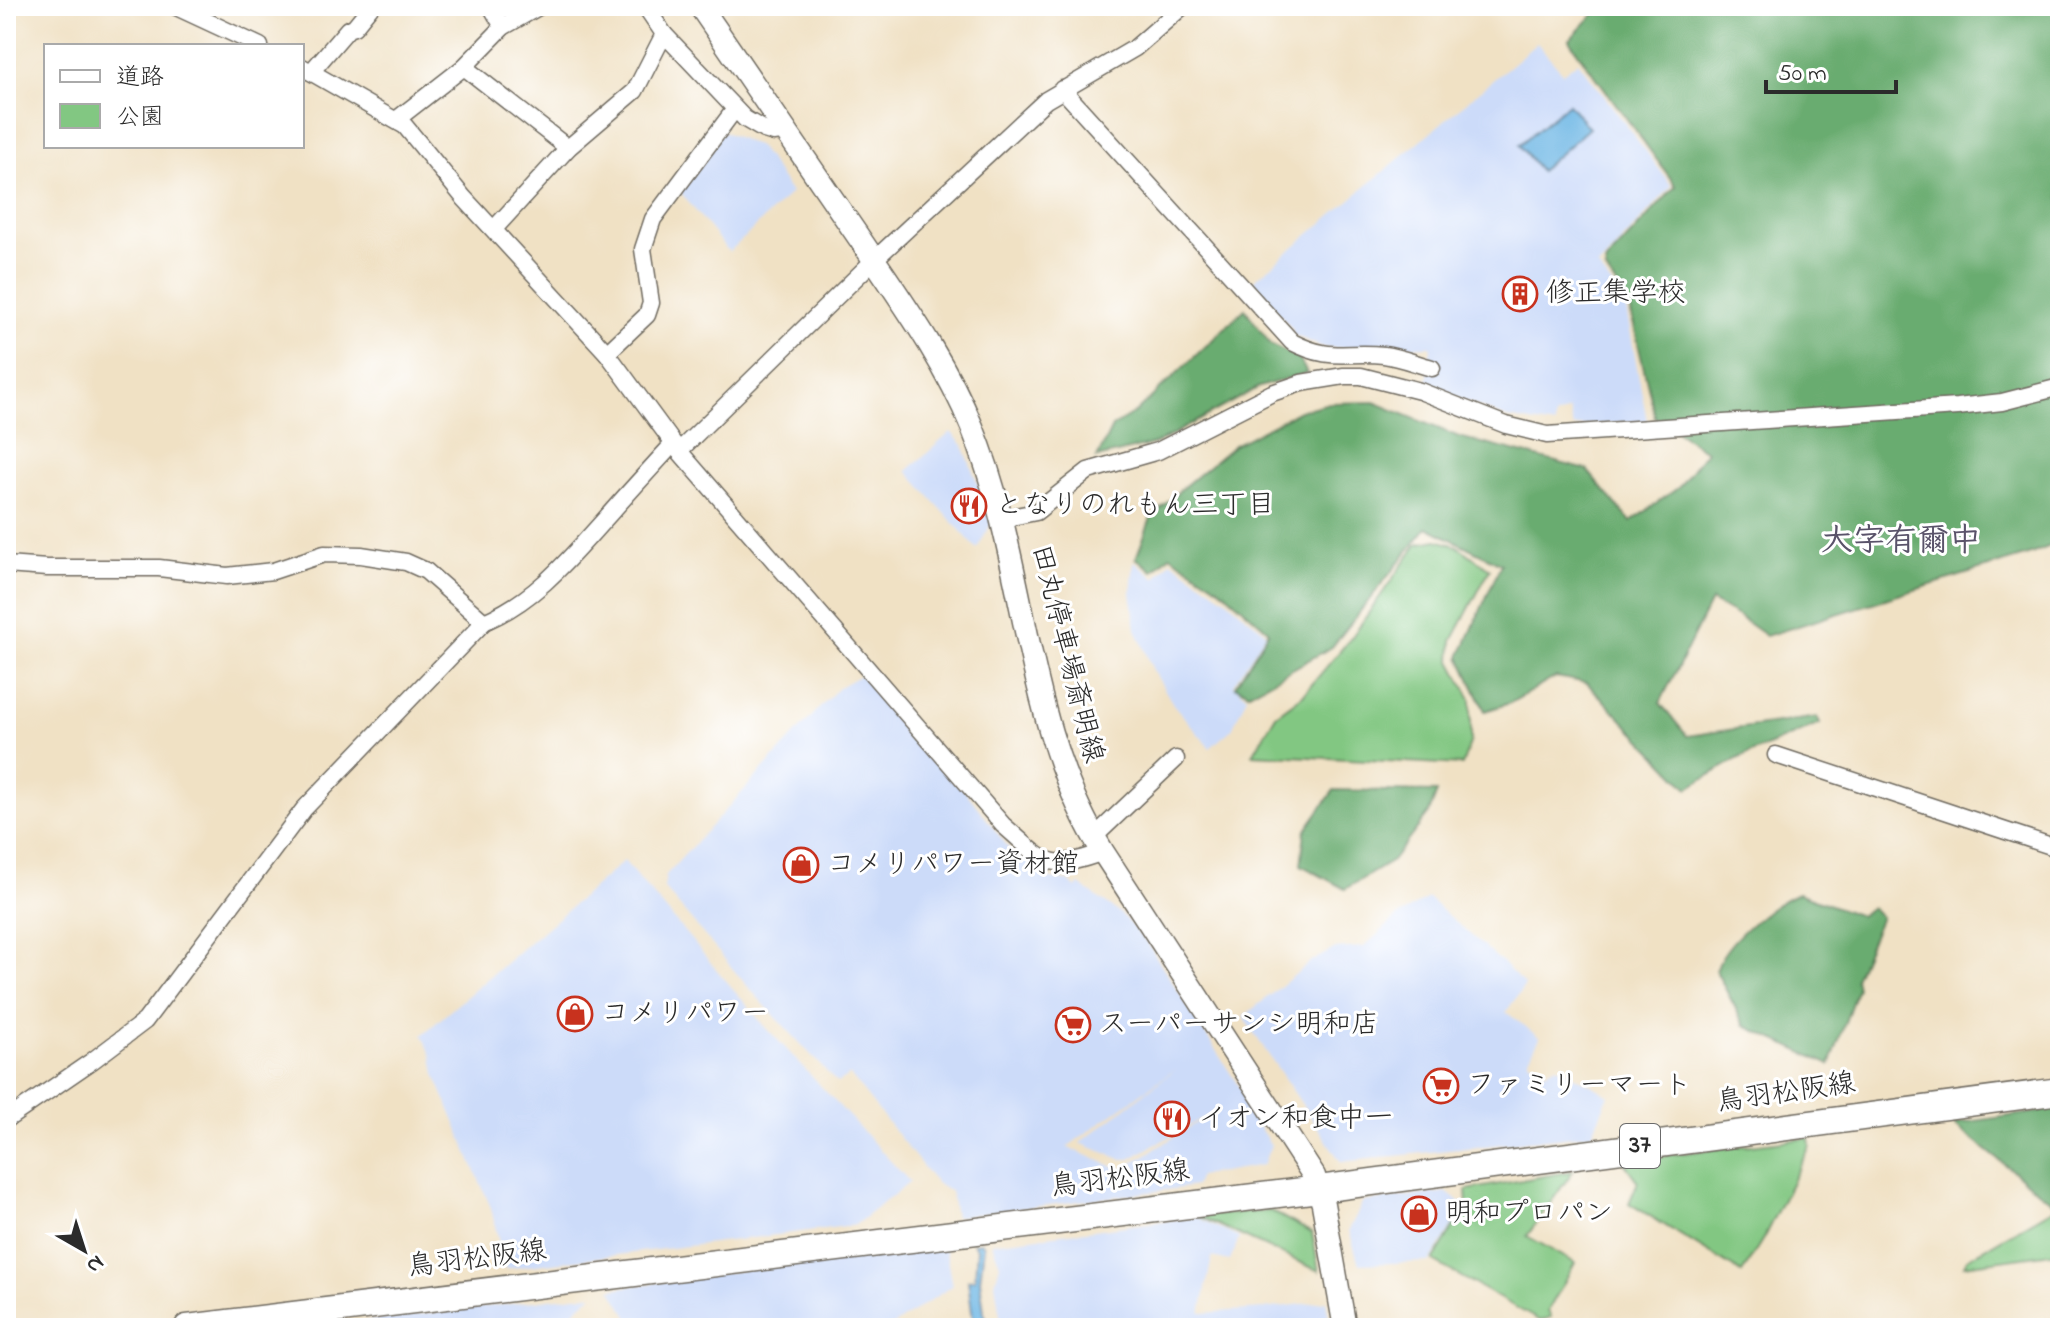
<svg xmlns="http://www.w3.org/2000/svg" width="2066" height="1334" viewBox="0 0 2066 1334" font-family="'Indie Flower','Klee One',sans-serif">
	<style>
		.built { fill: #ccdbf9; fill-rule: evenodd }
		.green { fill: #82c782; stroke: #567956; stroke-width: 2 }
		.forest { fill: #69ac70; stroke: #4a6c4e; stroke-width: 2 }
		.water { fill: #6bb5e4; stroke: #4b7088; stroke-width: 2 }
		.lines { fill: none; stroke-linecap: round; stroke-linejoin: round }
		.street-casing { stroke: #706b61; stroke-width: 19 }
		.secondary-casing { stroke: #706b61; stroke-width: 25 }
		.primary-casing { stroke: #706b61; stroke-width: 29 }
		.street { stroke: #fff; stroke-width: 16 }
		.secondary { stroke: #fff; stroke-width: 22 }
		.primary { stroke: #fff; stroke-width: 26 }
		.labels { text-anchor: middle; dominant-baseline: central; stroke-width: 6; stroke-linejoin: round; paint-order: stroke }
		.shield { fill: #fff; stroke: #6b6b6b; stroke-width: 2 }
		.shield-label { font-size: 26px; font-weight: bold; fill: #2b2b2b }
		.poi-label { font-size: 28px; fill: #2b2b2b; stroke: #fff; text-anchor: start }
		.street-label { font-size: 28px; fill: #2b2b2b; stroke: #fff }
		.quarter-label { font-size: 32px; font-weight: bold; fill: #5a536a; stroke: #fff }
	</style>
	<rect width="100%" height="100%" fill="#fff"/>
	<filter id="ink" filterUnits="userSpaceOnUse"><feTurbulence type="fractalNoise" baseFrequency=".0125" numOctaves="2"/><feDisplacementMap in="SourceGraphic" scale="16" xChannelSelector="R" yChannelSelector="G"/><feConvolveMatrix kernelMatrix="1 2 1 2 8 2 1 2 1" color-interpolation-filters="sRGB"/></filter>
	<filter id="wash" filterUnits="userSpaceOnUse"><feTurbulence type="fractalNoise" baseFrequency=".006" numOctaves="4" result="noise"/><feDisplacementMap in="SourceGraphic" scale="32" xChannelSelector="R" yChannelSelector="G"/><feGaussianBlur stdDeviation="1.8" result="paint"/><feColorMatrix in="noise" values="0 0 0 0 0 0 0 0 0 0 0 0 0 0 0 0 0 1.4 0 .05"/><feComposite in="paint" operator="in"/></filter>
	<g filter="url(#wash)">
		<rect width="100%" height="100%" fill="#f0e1c4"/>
		<g class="built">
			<polygon points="1537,43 1563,73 1578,61 1672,186 1598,267 1625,303 1647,421 1573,427 1569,410 1555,417 1555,426 1507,418 1427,386 1431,346 1325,348 1291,334 1293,330 1252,282"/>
			<polygon points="722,131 757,146 767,157 791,193 729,252 673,183"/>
			<polygon points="951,432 963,445 992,522 977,549 907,471"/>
			<polygon points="1134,561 1156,578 1171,561 1226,599 1266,633 1233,685 1247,696 1232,729 1210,748 1173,704 1152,668 1136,629 1131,593"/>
			<path d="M862 674 960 784 1014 855H1018L1050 879 1069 881 1076 888 1080 885 1121 914 1148 944 1259 1118 1255 1121 1271 1145 1263 1165 1199 1176 1195 1186 1189 1187 955 1217 951 1192 936 1183 850 1075 837 1083 749 988 664 888 666 875 839 687ZM1177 1068 1080 1143 1121 1159H1130L1215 1111 1122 1170 1067 1147Z"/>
			<polygon points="624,861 762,1023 910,1182 855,1225 505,1269 491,1208 435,1074 432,1056 422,1035"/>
			<polygon points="1428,898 1497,958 1525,985 1506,1012 1540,1038 1528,1060 1545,1072 1557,1066 1609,1095 1592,1134 1341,1162 1243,1017 1312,961 1334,949 1364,947 1397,917"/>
			<polygon points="1446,1192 1465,1206 1430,1262 1359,1264 1349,1230 1363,1202"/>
			<polygon points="1196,1217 1239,1238 1230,1261 1212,1257 1201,1313 1264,1309 1326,1301 1331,1328 1002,1328 995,1283 1000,1264 992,1243"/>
			<polygon points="944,1242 952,1286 889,1328 635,1328 611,1289"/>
			<polygon points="593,1294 555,1328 308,1328"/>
		</g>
		<g class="green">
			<polygon points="1437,540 1457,546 1490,569 1452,641 1451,661 1471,699 1471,740 1462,765 1253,754 1276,715 1303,695 1351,638 1417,544"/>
			<polygon points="1809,1138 1810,1146 1764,1237 1742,1273 1629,1203 1638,1182 1625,1164 1675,1154"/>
			<polygon points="1573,1171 1527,1236 1575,1263 1548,1311 1551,1317 1540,1321 1433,1261 1467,1205 1466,1190"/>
			<polygon points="2056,1207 2060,1210 2060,1252 1964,1265 1967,1259"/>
			<polygon points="1271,1211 1312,1233 1319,1271 1198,1216"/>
		</g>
		<g class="forest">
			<polygon points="1602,6 2060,6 2060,542 2031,554 1766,636 1738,616 1711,601 1660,703 1687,736 1817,717 1820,724 1739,758 1688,788 1587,683 1556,677 1510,703 1485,711 1460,657 1501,564 1427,527 1332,647 1249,693 1235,686 1269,631 1221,589 1170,555 1153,571 1136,558 1151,518 1181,489 1234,445 1299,411 1329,403 1374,402 1459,437 1587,470 1631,522 1679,487 1706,451 1655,417 1629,304 1606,271 1605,263 1676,186 1569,40"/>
			<polygon points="1245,309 1271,345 1298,357 1307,373 1259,387 1157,443 1097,458 1112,427 1136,412"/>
			<polygon points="1334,790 1437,792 1429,813 1392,861 1345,889 1301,865 1305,831"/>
			<path d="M1798 893 1860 916 1871 907 1881 917 1855 978 1857 988 1830 1065 1745 1026 1716 971C1723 942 1771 905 1798 893Z"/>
			<polygon points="2060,1109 2060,1208 1953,1124"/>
		</g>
		<g class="water">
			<polygon points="1568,104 1589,128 1540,171 1519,145"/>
			<polygon points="981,1242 984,1246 980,1280 986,1328 974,1328 968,1280 975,1279 977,1248 973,1243"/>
		</g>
	</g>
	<g filter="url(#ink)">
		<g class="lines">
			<g class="street-casing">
				<g id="street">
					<polyline points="174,6 260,46"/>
					<polyline points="491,6 503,27"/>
					<polyline points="645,6 664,34 745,119 764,130 774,133 787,131"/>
					<path d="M302 67 405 126 464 198 607 353 679 451 1003 825C1045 861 1046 873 1103 852"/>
					<polyline points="464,67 568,148"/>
					<polyline points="311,72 348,29 354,27 371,6"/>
					<path d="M1062 89 1292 342C1331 362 1344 351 1384 355 1400 357 1416 364 1432 368"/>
					<polyline points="396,120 464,67 503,27 540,6"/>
					<polyline points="494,229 568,148 635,91 664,34"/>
					<polyline points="607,353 647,315 651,303 643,249 653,219 735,109"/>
					<polyline points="679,451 874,260 1046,100 1135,48 1183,6"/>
					<polyline points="1001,519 1036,512 1088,471 1158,451 1272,393 1301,383 1344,376 1361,376 1420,391 1506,425 1547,435 1957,407 2002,402 2060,387"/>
					<polyline points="6,565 47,568 159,568 227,576 273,571 324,554 361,555 406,562 426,571 484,622"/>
					<polyline points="1776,755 2060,849"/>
					<polyline points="1094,837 1176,759"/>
					<path d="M6 1120 92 1061 145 1021 304 809 484 622C536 600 569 559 606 518 628 493 651 468 673 444"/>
				</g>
			</g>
			<g class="secondary-casing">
				<path id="secondary" d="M700 6C754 86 810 165 864 245 903 303 945 361 972 427 1028 564 1023 724 1103 852L1314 1176 1323 1204 1345 1328"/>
			</g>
			<g class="primary-casing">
				<polyline id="primary" points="187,1328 1319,1189 2060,1091"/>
			</g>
			<use href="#street" class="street"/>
			<use href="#secondary" class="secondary"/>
			<use href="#primary" class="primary"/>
		</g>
	</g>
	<defs>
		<g id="building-ring" transform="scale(1.8)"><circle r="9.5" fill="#fff" stroke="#c8321e" stroke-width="1.5"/><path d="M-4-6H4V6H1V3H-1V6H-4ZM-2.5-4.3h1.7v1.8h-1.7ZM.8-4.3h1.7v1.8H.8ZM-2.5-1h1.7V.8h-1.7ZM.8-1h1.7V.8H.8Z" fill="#c8321e"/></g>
		<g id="restaurant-ring" transform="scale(1.8)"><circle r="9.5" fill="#fff" stroke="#c8321e" stroke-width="1.5"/><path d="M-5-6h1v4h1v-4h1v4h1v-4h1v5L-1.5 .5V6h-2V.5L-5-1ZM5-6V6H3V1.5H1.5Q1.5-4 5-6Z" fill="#c8321e"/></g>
		<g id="shop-ring" transform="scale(1.8)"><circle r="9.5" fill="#fff" stroke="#c8321e" stroke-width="1.5"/><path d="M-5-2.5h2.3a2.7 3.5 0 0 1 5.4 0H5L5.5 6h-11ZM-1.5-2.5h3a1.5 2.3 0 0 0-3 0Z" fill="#c8321e"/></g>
		<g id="supermarket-ring" transform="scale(1.8)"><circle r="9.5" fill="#fff" stroke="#c8321e" stroke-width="1.5"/><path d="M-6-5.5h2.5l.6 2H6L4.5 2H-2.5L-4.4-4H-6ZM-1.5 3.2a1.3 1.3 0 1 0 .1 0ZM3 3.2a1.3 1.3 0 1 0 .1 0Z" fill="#c8321e"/></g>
	</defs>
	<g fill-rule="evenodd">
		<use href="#building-ring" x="1520" y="294"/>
		<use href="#restaurant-ring" x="969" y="506"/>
		<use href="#shop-ring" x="801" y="865"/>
		<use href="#shop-ring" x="575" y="1014"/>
		<use href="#supermarket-ring" x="1073" y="1025"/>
		<use href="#supermarket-ring" x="1441" y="1086"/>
		<use href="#restaurant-ring" x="1172" y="1119"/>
		<use href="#shop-ring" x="1419" y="1214"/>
	</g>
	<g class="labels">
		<rect class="shield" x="1620" y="1124" width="40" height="44" rx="6"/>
		<g class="shield-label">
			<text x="1640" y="1146">37</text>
		</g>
		<g class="poi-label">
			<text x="1546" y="294">修正集学校</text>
			<text x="995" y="506">となりのれもん三丁目</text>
			<text x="827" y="865">コメリパワー資材館</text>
			<text x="601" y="1014">コメリパワー</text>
			<text x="1099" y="1025">スーパーサンシ明和店</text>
			<text x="1467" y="1086">ファミリーマート</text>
			<text x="1198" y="1119">イオン和食中一</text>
			<text x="1445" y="1214">明和プロパン</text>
		</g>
		<g class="street-label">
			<text transform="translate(1066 654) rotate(76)">田丸停車場斎明線</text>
			<text transform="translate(1786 1094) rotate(-8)">鳥羽松阪線</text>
			<text transform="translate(1120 1180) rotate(-7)">鳥羽松阪線</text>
			<text transform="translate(477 1260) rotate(-7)">鳥羽松阪線</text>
		</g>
		<g class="quarter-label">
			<text x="1901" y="542">大字有爾中</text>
		</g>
	</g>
	<rect width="2066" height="1334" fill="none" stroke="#fff" stroke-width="32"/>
	<rect x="44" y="44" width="260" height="104" fill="#ffffff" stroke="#aaaaaa" stroke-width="2"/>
	<rect x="60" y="70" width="40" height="12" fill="#ffffff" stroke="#aaaaaa" stroke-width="2"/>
	<text x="116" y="84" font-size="24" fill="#2b2b2b">道路</text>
	<rect x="60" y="104" width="40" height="24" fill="#82c782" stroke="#aaaaaa" stroke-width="2"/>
	<text x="116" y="124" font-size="24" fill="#2b2b2b">公園</text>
	<g transform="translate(84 1250) rotate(141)" stroke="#ffffff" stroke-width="6" paint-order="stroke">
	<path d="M0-6L14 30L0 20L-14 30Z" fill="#2b2b2b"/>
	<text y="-12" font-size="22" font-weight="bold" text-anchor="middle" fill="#2b2b2b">N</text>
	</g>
	<path d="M1766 80v12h130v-12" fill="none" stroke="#2b2b2b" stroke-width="4"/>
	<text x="1778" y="80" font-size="24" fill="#2b2b2b" stroke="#ffffff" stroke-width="6" paint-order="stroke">50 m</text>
</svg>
